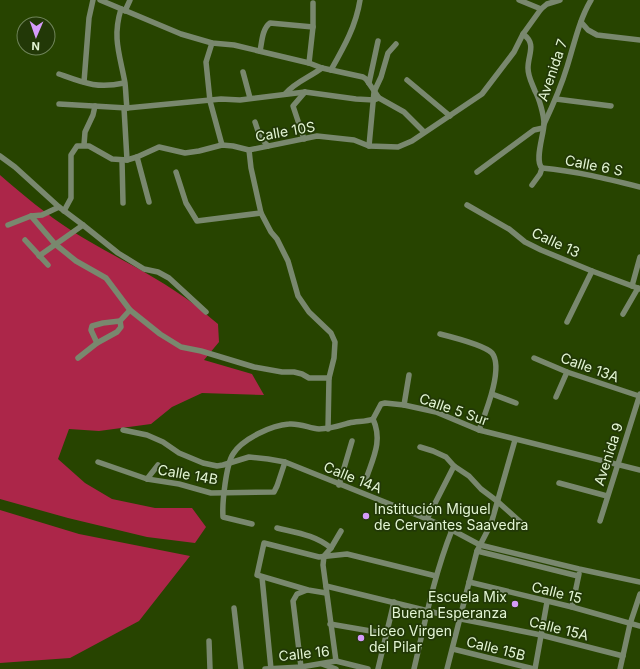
<svg xmlns="http://www.w3.org/2000/svg" width="640" height="669" viewBox="0 0 640 669" font-family="Inter,sans-serif">
	<style>
		.forest { fill: #ac2649 }
		.lines { fill: none; stroke-linecap: round; stroke-linejoin: round }
		.street { stroke: #79886e; stroke-width: 5.5 }
		.poi-dot { fill: #d59bfa; stroke: #223807; stroke-width: 1.5 }
		.labels { text-anchor: middle; dominant-baseline: central; stroke-width: 3.5; stroke-linejoin: round; paint-order: stroke }
		.street-label { font-size: 14px; fill: #e3f5d4; stroke: #223807 }
		.poi-label { font-size: 14px; fill: #e3f5d4; stroke: #223807; text-anchor: start }
	</style>
	<rect width="100%" height="100%" fill="#274400"/>
	<g class="forest">
		<path d="M0 175C23 195 46 214 72 231 112 256 157 276 195 305 203 311 210 318 218 324L219 342 204 360 252 374 264 395 202 393 172 407 151 424 99 431 69 429 58 459 85 483 112 499 155 508H192L206 527 195 543 147 537 68 518 0 499Z"/>
		<polygon points="0,510 79,534 190,556 139,621 70,658 0,663"/>
	</g>
	<g class="lines">
		<g class="street">
			<polyline points="100,0 181,34 212,43 234,45 309,63 322,68 363,77 366,79 379,98 404,112 424,132"/>
			<polyline points="519,0 541,9"/>
			<path d="M121 9C112 38 120 55 125 83 126 92 126 100 127 108"/>
			<polyline points="125,11 130,0"/>
			<polyline points="581,22 588,30 597,35 640,40"/>
			<path d="M523 34C537 44 528 54 528 68 528 77 532 83 535 91 539 98 544 115 544 124 544 134 534 161 542 168L540 174 532 185"/>
			<polyline points="212,43 206,62 210,101 222,145"/>
			<path d="M260 51C262 42 262 29 270 23L313 27"/>
			<polyline points="309,63 313,27 313,3"/>
			<path d="M331 70C344 47 356 26 360 0"/>
			<polyline points="243,72 250,98"/>
			<path d="M59 74C84 83 97 89 124 83"/>
			<polyline points="407,80 450,116"/>
			<polyline points="84,82 89,18 93,0"/>
			<polyline points="369,83 378,41"/>
			<path d="M285 94C295 82 310 77 322 68"/>
			<polyline points="556,99 611,106"/>
			<polyline points="59,104 127,108 221,99 240,100 305,92 356,99 374,100 379,98"/>
			<polyline points="124,108 127,160"/>
			<polyline points="255,122 260,137 268,146"/>
			<path d="M544 124C553 105 561 87 567 67 574 45 579 20 591 0"/>
			<polyline points="304,139 293,106 305,92"/>
			<polyline points="84,145 85,132 93,115 95,106"/>
			<polyline points="369,146 374,92 381,77 388,53 396,44"/>
			<polyline points="249,150 251,168 261,213 271,232 277,239 288,261 298,296 309,312 331,333 335,342 334,358 329,378 328,429"/>
			<polyline points="0,156 15,167 59,207 83,225 118,253 144,269 158,272 169,278 206,312"/>
			<polyline points="137,157 149,202"/>
			<polyline points="122,160 123,203"/>
			<path d="M542 168C576 171 608 179 640 187"/>
			<polyline points="176,172 186,203 197,221 261,213"/>
			<polyline points="477,172 534,130 543,128"/>
			<polyline points="467,205 509,229 525,242 541,250 592,271 640,289"/>
			<polyline points="64,211 71,198 71,155 77,146 89,146 112,159 127,160 137,157 159,147 185,153 199,151 222,145 233,146 249,150 317,136 354,140 369,146 398,147 412,141 482,94 514,52 523,34 541,9 547,4 560,0"/>
			<polyline points="31,216 55,244 76,261 106,278 130,310 160,334 181,347 201,351 254,367 282,372 294,372 302,374 309,378 329,378"/>
			<polyline points="8,225 31,216 42,215 59,207"/>
			<polyline points="25,240 48,265"/>
			<polyline points="39,256 83,225"/>
			<polyline points="632,286 640,257"/>
			<polyline points="623,314 638,288"/>
			<polyline points="567,322 592,271"/>
			<path d="M440 334C452 337 484 345 492 353 504 368 485 414 479 430"/>
			<polyline points="97,343 91,330 92,326 103,323 120,321"/>
			<polyline points="78,358 97,343 117,332 121,327 120,321 130,310"/>
			<polyline points="534,358 567,372 639,396"/>
			<polyline points="492,394 516,403"/>
			<polyline points="556,397 567,372"/>
			<polyline points="404,405 409,375"/>
			<polyline points="123,430 147,435 163,442 179,453 203,463 217,466 223,465 249,457 268,459 285,462 427,519 452,530 480,545 579,569 640,582"/>
			<polyline points="420,447 433,451 446,457 454,466 469,476 481,489 497,501 526,527"/>
			<polyline points="98,462 147,479 179,484 211,493 274,492 277,486 285,462"/>
			<polyline points="147,479 158,465"/>
			<path d="M366 479C373 458 383 441 373 419"/>
			<polyline points="559,483 607,496"/>
			<polyline points="339,485 352,441"/>
			<polyline points="427,519 454,466"/>
			<polyline points="600,521 640,394"/>
			<path d="M252 524 223 517C222 503 226 465 233 454 242 439 272 425 289 424 300 423 309 428 319 429 330 429 339 426 349 423 357 421 366 422 373 419L381 404 385 403 404 405 436 412 479 430 640 470"/>
			<path d="M277 528C298 533 315 535 331 548"/>
			<polyline points="477,551 578,576"/>
			<polyline points="262,577 271,669"/>
			<polyline points="469,582 572,607 640,626"/>
			<polyline points="326,586 461,619 541,635 623,656"/>
			<polyline points="326,593 308,590 257,575 264,543 319,557 347,554 436,576"/>
			<polyline points="572,607 579,574"/>
			<polyline points="234,608 241,669"/>
			<polyline points="330,624 388,634"/>
			<polyline points="209,641 210,669"/>
			<polyline points="453,649 534,669"/>
			<polyline points="336,661 323,565 324,556 331,548 341,531"/>
			<polyline points="322,664 336,669"/>
			<polyline points="301,667 293,601 297,594 307,590"/>
			<polyline points="265,669 301,667 336,661 368,669"/>
			<polyline points="378,669 394,602"/>
			<path d="M414 669C425 622 434 575 452 530"/>
			<polyline points="447,669 477,551 491,524 515,440"/>
			<polyline points="535,669 547,602"/>
			<polyline points="620,669 630,624 640,594"/>
		</g>
	</g>
	<g class="poi-dot">
		<circle cx="366" cy="516" r="4"/>
		<circle cx="515" cy="604" r="4"/>
		<circle cx="361" cy="638" r="4"/>
	</g>
	<g class="labels">
		<g class="street-label">
			<text transform="translate(552 70) rotate(-71)">Avenida 7</text>
			<text transform="translate(285 131) rotate(-10)">Calle 10S</text>
			<text transform="translate(594 165) rotate(11)">Calle 6 S</text>
			<text transform="translate(556 242) rotate(25)">Calle 13</text>
			<text transform="translate(590 367) rotate(20)">Calle 13A</text>
			<text transform="translate(454 409) rotate(19)">Calle 5 Sur</text>
			<text transform="translate(608 454) rotate(-72)">Avenida 9</text>
			<text transform="translate(188 474) rotate(10)">Calle 14B</text>
			<text transform="translate(353 477) rotate(22)">Calle 14A</text>
			<text transform="translate(557 592) rotate(14)">Calle 15</text>
			<text transform="translate(559 628) rotate(14)">Calle 15A</text>
			<text transform="translate(496 648) rotate(14)">Calle 15B</text>
			<text transform="translate(304 653) rotate(-6)">Calle 16</text>
		</g>
		<g class="poi-label">
			<text x="374" y="508">Institución Miguel<tspan x="374" dy="16">de Cervantes Saavedra</tspan></text>
			<text x="507" y="596" text-anchor="end">Escuela Mix<tspan x="507" dy="16">Buena Esperanza</tspan></text>
			<text x="369" y="630">Liceo Virgen<tspan x="369" dy="16">del Pilar</tspan></text>
		</g>
	</g>
	<g transform="translate(36 36) rotate(182)"><circle r="19" fill="#223807" stroke="#6f8459"/>
	<path d="M0-3L7 15L0 10L-7 15Z" fill="#d59bfa"/>
	<text y="-6" font-size="11" font-weight="bold" text-anchor="middle" fill="#e3f5d4">N</text>
	</g>
</svg>
